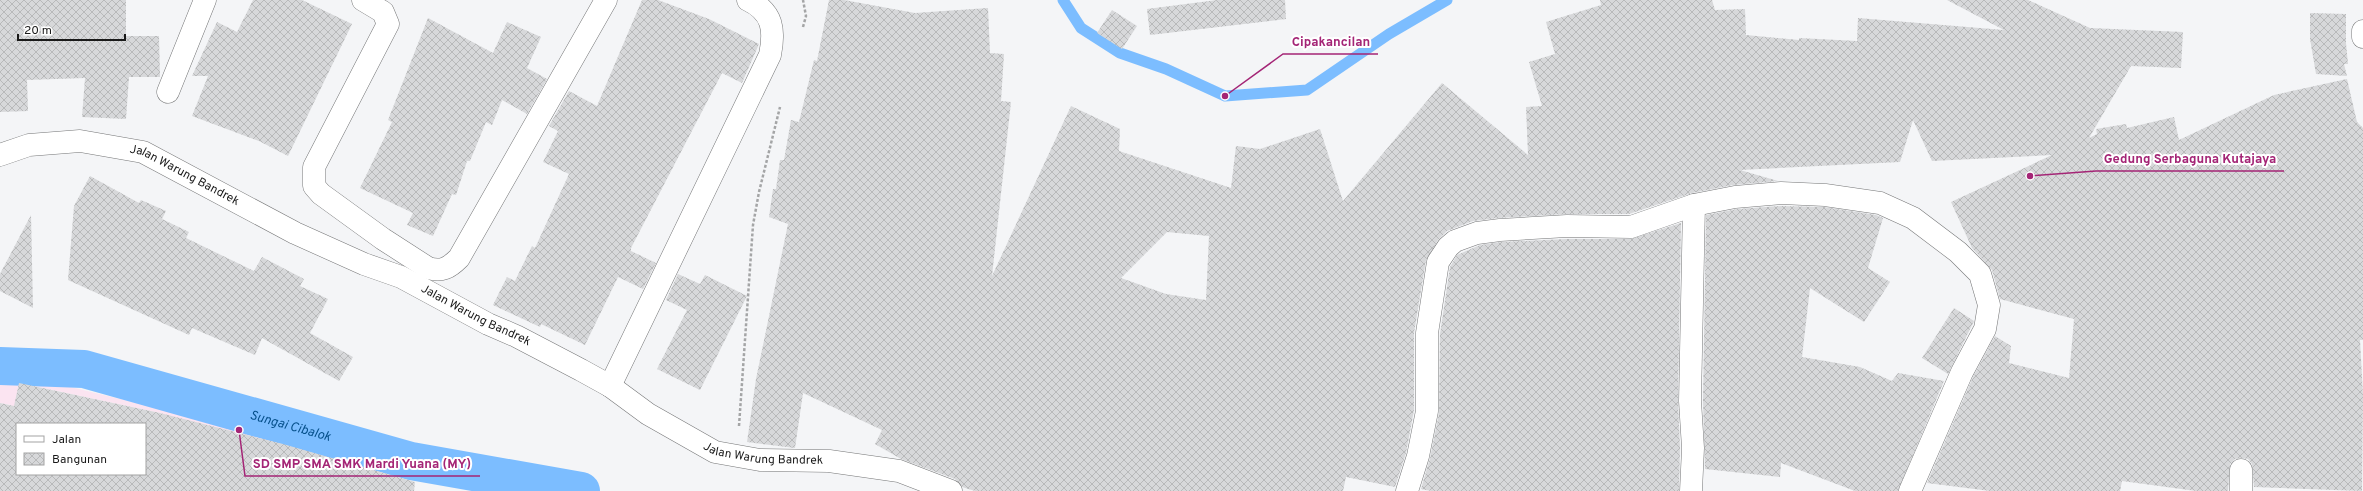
<svg xmlns="http://www.w3.org/2000/svg" width="2363" height="491" viewBox="0 0 2363 491" font-family="Overpass,sans-serif">
	<style>
		.education { fill: #fbe4f1 }
		.lines { fill: none; stroke-linecap: round; stroke-linejoin: round }
		.stream { stroke: #7cbdff; stroke-width: 11 }
		.canal { stroke: #7cbdff; stroke-width: 38 }
		.building { fill: url(#building-cross-hatch); fill-rule: evenodd }
		.street-casing { stroke: #757677; stroke-width: 23 }
		.path { stroke: #a4a5a6; stroke-width: 2.5; stroke-dasharray: 3 2; stroke-linecap: butt }
		.street { stroke: #fff; stroke-width: 22 }
		.labels { text-anchor: middle; dominant-baseline: central; stroke-width: 4; stroke-linejoin: round; paint-order: stroke }
		.street-label { font-size: 12px; fill: #191919; stroke: #fff }
		.water-label { font-size: 13px; font-style: italic; fill: #06508b; stroke: #fff }
		.leader { fill: none; stroke: #a42576; stroke-width: 1.5 }
		.callout-dot { fill: #a42576; stroke: #fff; stroke-width: 1.5 }
		.callout-label { font-size: 13px; text-anchor: middle; font-weight: bold; fill: #a42576; stroke: #fff; stroke-width: 4; stroke-linejoin: round; paint-order: stroke }
	</style>
	<defs>
		<pattern id="building-cross-hatch" width="8" height="8" patternUnits="userSpaceOnUse"><rect width="8" height="8" fill="#d7d8da"/><path d="M0 0l8 8M0 8l8-8" fill="none" stroke="#b8b9ba"/></pattern>
	</defs>
	<rect width="100%" height="100%" fill="#f4f5f7"/>
	<polygon class="education" points="12,373 283,438 401,475 396,491 160,413 20,383 10,426 17,474 0,481 0,458 11,405 0,403 0,376"/>
	<g class="lines">
		<polyline class="stream" points="1063,0 1081,28 1120,53 1166,69 1225,96 1307,90 1389,34 1447,0"/>
		<path class="canal" id="s1" d="M0 366 84 369 411 461 581 491"/>
	</g>
	<g class="building">
		<polygon points="0,0 126,0 126,36 159,36 160,77 129,77 126,119 82,117 85,78 27,80 28,111 0,112"/>
		<polygon points="253,0 302,0 352,24 288,156 259,141 192,116 208,76 192,76 217,22 237,32"/>
		<polygon points="642,0 658,0 709,19 759,44 742,83 722,73 631,248 631,251 656,263 643,289 618,277 585,345 541,324 540,327 493,305 507,277 515,281 532,246 535,248 569,174 543,162 558,131 549,126 569,91 597,106"/>
		<path d="M829 0H844L915 13 988 8 990 53 1004 54 1001 101 1011 102 992 276 1071 106 1120 129 1119 151 1231 188 1236 146 1260 149 1320 129 1343 201 1442 83 1528 155 1526 107 1542 106 1529 62 1555 54 1546 22 1601 5 1600 0H1712L1715 10 1745 9 1746 35 1799 40V38L1857 41 1858 18 2004 30 1947 0H2028L2090 28 2183 32 2181 68 2131 66 2089 138 2097 134 2096 129 2126 124 2127 128 2174 117 2179 140 2274 95 2347 79 2357 122 2363 128V340H2360L2363 395 2362 491 2254 487 2252 464 2248 459 2241 458 2235 459 2230 464 2228 491H2196L2122 481 2120 491H1990L1927 483 1973 377 1995 336 2011 346 2009 363 2069 378 2074 319 2000 299 1992 270 1972 248 1951 202 2052 155 1932 161 1913 120 1900 162 1740 170 1778 181 1733 185 1692 193 1629 214H1566L1498 218 1473 221 1447 231 1438 240 1426 260 1414 333V410L1406 453 1395 487 1346 477 1343 491H975L962 487 955 479 901 459 875 444 882 430 803 393 795 448 747 442 756 379 788 224 769 217 773 189H776L780 160H784L791 120 799 122 814 60 817 61ZM1167 232 1209 236 1206 300 1166 294 1121 278Z"/>
		<polygon points="1217,0 1285,0 1286,19 1150,35 1147,9"/>
		<polygon points="1112,10 1137,26 1122,49 1097,33"/>
		<polygon points="2310,13 2346,14 2346,43 2348,64 2344,64 2347,76 2316,74 2310,39"/>
		<polygon points="428,18 493,53 507,22 541,37 527,68 547,79 527,114 502,100 492,125 486,122 470,161 467,161 456,195 452,194 433,236 407,225 413,213 360,188 392,122 388,120"/>
		<polygon points="90,176 139,203 141,200 166,211 162,219 189,232 186,238 254,271 262,257 304,279 300,286 328,299 310,333 353,357 339,381 262,338 255,355 192,328 189,335 68,280 74,206"/>
		<polygon points="1781,206 1824,207 1876,215 1883,218 1868,268 1890,282 1864,322 1810,288 1802,357 1860,367 1892,381 1898,373 1944,381 1898,491 1855,491 1781,463 1780,477 1705,469 1703,401 1706,215 1737,209"/>
		<polygon points="31,215 33,308 0,291 0,274"/>
		<polygon points="1681,223 1678,401 1680,448 1679,491 1431,491 1421,489 1430,458 1439,413 1440,334 1450,267 1457,255 1480,245 1501,242 1567,239 1631,239"/>
		<polygon points="678,274 700,284 705,275 747,296 700,390 657,369 687,310 666,300"/>
		<polygon points="1954,308 1974,321 1948,374 1922,358"/>
		<path d="M19 383 160 413 283 444 415 482 414 491H0V403L14 406ZM17 424H145V474H17Z"/>
	</g>
	<g class="lines">
		<g class="street-casing">
			<g id="street">
				<path d="M363 0 383 12 388 24 314 167V186L321 194 383 239 428 268C442 272 449 268 459 258L606 0"/>
				<polyline points="2363,31 2363,37"/>
				<polyline points="168,92 205,0"/>
				<path id="s2" d="M0 155 29 145 80 141 143 152 295 233 364 264 401 277 488 324 516 336 581 370 610 386 648 414 715 452 760 460 829 461 899 471 951 491"/>
				<path d="M610 386 770 55C775 30 773 12 748 0"/>
				<polyline points="1407,491 1418,456 1427,411 1427,333 1438,262 1448,247 1455,241 1477,233 1500,230 1567,226 1631,227 1694,205 1735,197 1781,193 1825,195 1880,203 1913,218 1958,252 1980,274 1989,305 1985,329 1962,372 1910,491"/>
				<polyline points="1691,491 1693,448 1690,401 1694,205"/>
				<polyline points="2241,491 2241,470"/>
			</g>
		</g>
		<g class="path">
			<polyline points="803,27 806,16 803,0"/>
			<polyline points="739,426 753,225 759,192 780,107"/>
		</g>
		<use href="#street" class="street"/>
	</g>
	<g class="labels">
		<g class="street-label">
			<text stroke="none"><textPath href="#s2" startOffset="193">Jalan Warung Bandrek</textPath></text>
			<text stroke="none"><textPath href="#s2" startOffset="517">Jalan Warung Bandrek</textPath></text>
			<text stroke="none"><textPath href="#s2" startOffset="841">Jalan Warung Bandrek</textPath></text>
		</g>
		<g class="water-label">
			<text stroke="none"><textPath href="#s1" startOffset="298">Sungai Cibalok</textPath></text>
		</g>
	</g>
	<path class="leader" d="M1225 96L1283 54H1378M2030 176L2096 171H2284M239 430L245 476H480"/>
	<g class="callout-dot">
		<circle cx="1225" cy="96" r="4"/>
		<circle cx="2030" cy="176" r="4"/>
		<circle cx="239" cy="430" r="4"/>
	</g>
	<g class="callout-label">
		<text x="1331" y="46">Cipakancilan</text>
		<text x="2190" y="163">Gedung Serbaguna Kutajaya</text>
		<text x="362" y="468">SD SMP SMA SMK Mardi Yuana (MY)</text>
	</g>
	<rect x="16" y="423" width="130" height="52" fill="#ffffff" stroke="#a3a3a3"/>
	<rect x="24" y="436" width="20" height="6" fill="#ffffff" stroke="#a3a3a3"/>
	<text x="52" y="443" font-size="12" fill="#191919">Jalan</text>
	<rect x="24" y="453" width="20" height="12" fill="url(#building-cross-hatch)" stroke="#a3a3a3"/>
	<text x="52" y="463" font-size="12" fill="#191919">Bangunan</text>
	<path d="M18 34v6h107v-6" fill="none" stroke="#191919" stroke-width="2"/>
	<text x="24" y="34" font-size="12" fill="#191919" stroke="#ffffff" stroke-width="3" paint-order="stroke">20 m</text>
</svg>
